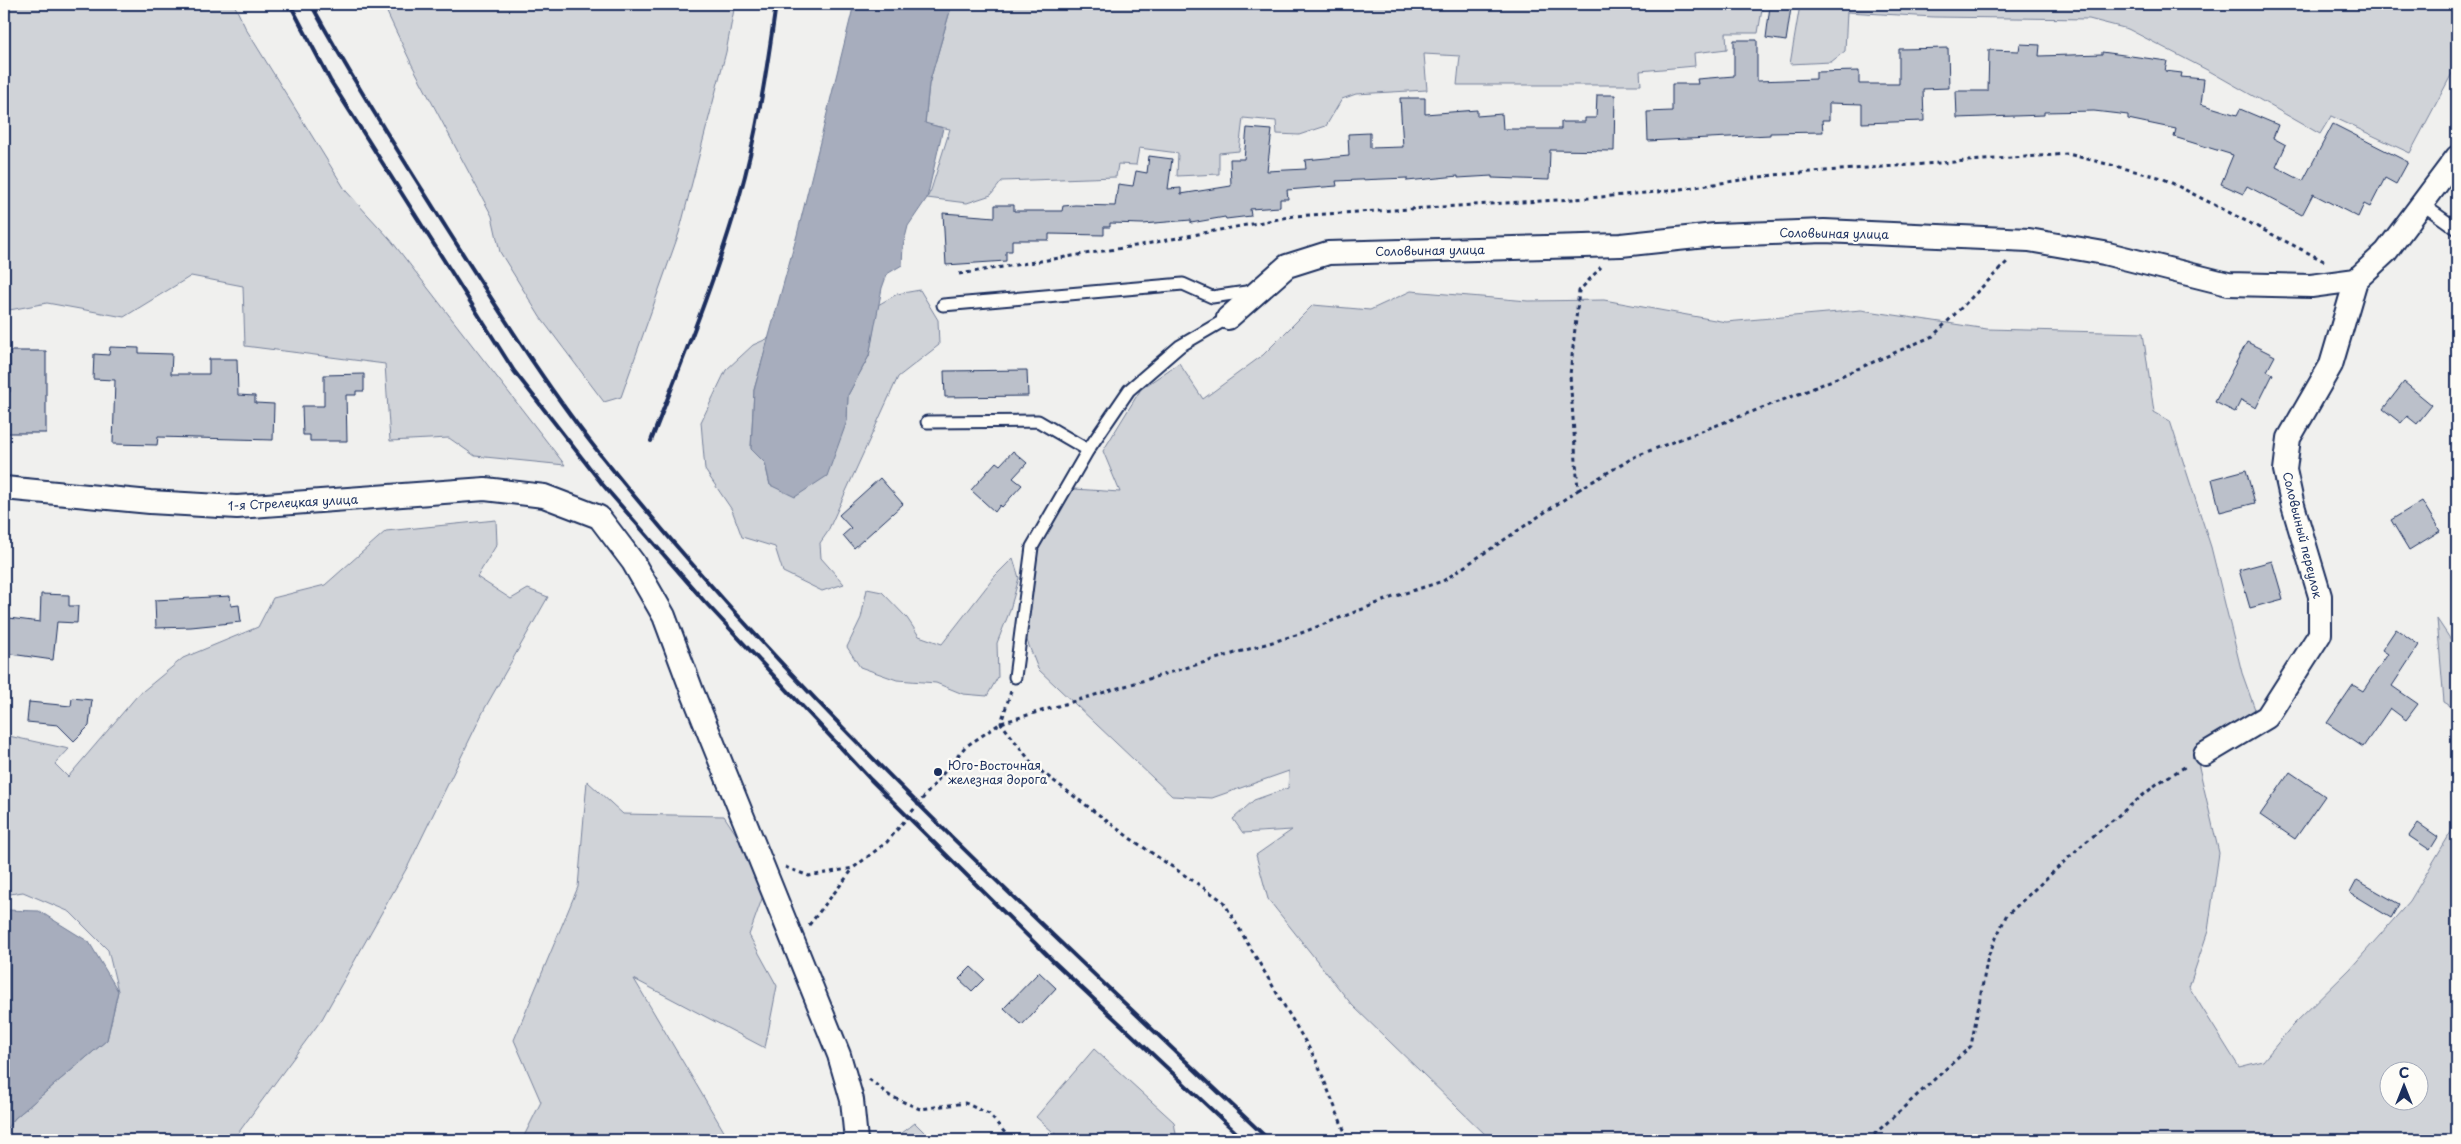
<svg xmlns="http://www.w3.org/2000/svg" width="2461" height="1144" viewBox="0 0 2461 1144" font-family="'Playpen Sans',sans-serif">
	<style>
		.green { fill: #d0d3d8; stroke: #76819b; fill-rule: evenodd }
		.water { fill: #a7adbd; stroke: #6f7b97 }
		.building { fill: #bbc0ca; stroke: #1b2f5e }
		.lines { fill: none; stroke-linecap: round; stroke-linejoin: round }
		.lane-casing { stroke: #1b2f5e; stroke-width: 15 }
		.street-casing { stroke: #1b2f5e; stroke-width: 26 }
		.path { stroke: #1b2f5e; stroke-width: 3; stroke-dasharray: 4 4; stroke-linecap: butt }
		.lane { stroke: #fdfcf7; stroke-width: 11 }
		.street { stroke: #fdfcf7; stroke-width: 22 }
		.rail { stroke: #1b2f5e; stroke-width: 4 }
		.poi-dot { fill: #1b2f5e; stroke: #fdfcf7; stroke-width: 2 }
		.labels { text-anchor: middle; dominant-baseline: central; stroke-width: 4.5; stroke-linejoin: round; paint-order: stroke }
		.street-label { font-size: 12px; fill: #1b2f5e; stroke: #fdfcf7 }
		.poi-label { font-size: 12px; fill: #1b2f5e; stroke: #fdfcf7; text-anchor: start }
	</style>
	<rect width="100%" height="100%" fill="#f0f0ee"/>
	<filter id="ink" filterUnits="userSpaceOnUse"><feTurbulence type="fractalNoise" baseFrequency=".02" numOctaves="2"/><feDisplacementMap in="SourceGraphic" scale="10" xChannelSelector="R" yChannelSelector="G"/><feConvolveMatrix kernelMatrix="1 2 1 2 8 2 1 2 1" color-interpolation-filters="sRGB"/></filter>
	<g filter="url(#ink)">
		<g class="green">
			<polygon points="4,4 234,4 246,29 346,191 390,239 565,465 475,456 449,438 390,441 385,364 245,346 243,286 191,276 124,317 47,303 4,311"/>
			<polygon points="383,4 735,4 726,52 679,233 621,397 604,402 540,317 500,252 492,216 412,65"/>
			<polygon points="952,4 1763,4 1758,33 1726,33 1727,49 1694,53 1695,66 1640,71 1641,85 1457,85 1460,56 1424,54 1427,90 1356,94 1342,99 1326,126 1299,135 1277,134 1276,121 1243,118 1239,151 1219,153 1219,174 1177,176 1178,153 1139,148 1136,165 1118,164 1116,177 1002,181 991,195 967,203 927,198 931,190 950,129 925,124 929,84"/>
			<polygon points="1796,4 2442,4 2457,13 2457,64 2410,153 2331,116 2320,134 2211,72 2128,29 2089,19 1934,17 1847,12 1845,51 1831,62 1790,64 1800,5"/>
			<polygon points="920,290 938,320 939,345 898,377 827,533 820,543 821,558 844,584 822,591 783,572 775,547 742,537 732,510 705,470 701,422 726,370 753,345 769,338 754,390 751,448 765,463 770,485 847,421 848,395 869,356 878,305 897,294"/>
			<path d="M1411 291 1528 301 1604 300 1726 322 1861 310 1987 329 2143 333 2154 412 2170 421 2211 547 2242 673 2257 715 2195 750 2219 853 2208 931 2189 987 2239 1067 2263 1061 2292 1026 2350 969 2410 901 2457 822V1140H1491L1352 1005 1268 899 1256 855 1292 830 1243 833 1233 819 1254 800 1288 788 1289 771 1212 798 1172 796 1038 669 1026 638 1036 554 1050 524 1074 489 1120 492 1103 451 1141 389 1179 363 1203 399 1263 355 1313 305 1370 310ZM2388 1072H2418V1102H2388Z"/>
			<polygon points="496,520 497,544 477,577 511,599 528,589 548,597 485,708 409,864 322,1019 233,1140 4,1140 4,1132 15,1118 107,1040 118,991 108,950 70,912 23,892 4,895 4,735 69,749 55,764 68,777 137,696 183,658 258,627 273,598 325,585 386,531"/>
			<polygon points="1013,558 1019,578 1009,613 997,643 998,677 987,696 963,694 936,683 897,680 860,667 847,647 861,618 867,589 882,592 907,618 919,636 942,644 995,576"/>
			<polygon points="2437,619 2457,649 2457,710 2444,702"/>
			<polygon points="587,781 623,814 724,816 768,882 749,935 777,986 765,1048 634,979 729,1140 522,1140 541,1102 514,1040 578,887"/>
			<polygon points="1094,1049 1174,1122 1177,1140 1062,1140 1036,1117"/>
			<polygon points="915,1123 932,1140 893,1140"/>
		</g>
		<g class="water">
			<polygon points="854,4 952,4 929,84 925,123 943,128 927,198 908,226 903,246 902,265 887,274 882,288 869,356 848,395 847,421 827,476 795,497 770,485 765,463 751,449 754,390 797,235"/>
			<polygon points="4,910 39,911 89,942 118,991 107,1040 15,1118 4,1132"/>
		</g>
		<g class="building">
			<polygon points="1770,6 1791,8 1786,41 1766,38"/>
			<polygon points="1734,40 1757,40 1757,81 1816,79 1816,72 1859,71 1859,84 1899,84 1899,49 1948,48 1949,88 1923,89 1924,121 1862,123 1862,104 1829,103 1829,120 1822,120 1823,132 1770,133 1770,135 1648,141 1647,112 1672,111 1672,84 1698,84 1697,79 1734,76"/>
			<polygon points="2020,44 2040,45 2039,56 2102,54 2102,52 2167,61 2165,71 2182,73 2181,77 2204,79 2201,104 2237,115 2240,109 2278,125 2273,138 2286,145 2276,167 2303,181 2333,124 2408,162 2396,184 2385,178 2370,207 2364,204 2358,217 2313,194 2302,215 2247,186 2243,194 2221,184 2233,155 2174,137 2176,129 2128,119 2128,115 2094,111 2044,112 2044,115 1957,118 1956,91 1988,91 1989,50 2019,51"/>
			<polygon points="1597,95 1615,95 1614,151 1550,150 1549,180 1492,178 1492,176 1458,178 1458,176 1407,181 1407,178 1336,181 1337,186 1287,190 1288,199 1280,199 1280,207 1250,209 1251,216 1226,219 1225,217 1191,223 1191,220 1143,224 1110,223 1110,227 1104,227 1104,235 1049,234 1049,240 1012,240 1012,251 1006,251 1006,261 946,265 943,213 995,217 995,205 1014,205 1014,211 1062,211 1063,206 1075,205 1115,206 1118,184 1133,186 1136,171 1147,173 1149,156 1172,159 1168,189 1181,188 1181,194 1231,186 1230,159 1244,159 1247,128 1272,130 1267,171 1306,169 1305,160 1349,156 1348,134 1370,133 1370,148 1403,147 1400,98 1425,98 1425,114 1477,110 1477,116 1502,114 1503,129 1561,129 1561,122 1585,122 1585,118 1596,118"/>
			<polygon points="2247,342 2275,356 2267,371 2273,374 2256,408 2241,400 2235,412 2215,402"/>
			<polygon points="110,347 139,348 139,353 172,354 171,374 209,374 209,359 237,359 238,395 255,396 255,403 274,404 273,440 158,437 157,445 113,444 115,380 93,379 94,354 109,355"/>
			<polygon points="10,351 46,351 46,433 4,433 4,396 6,396 6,392 10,392"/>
			<polygon points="1027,370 1028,396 945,397 944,371"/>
			<polygon points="364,374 364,391 356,391 356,395 346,395 347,441 310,441 310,435 303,435 302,406 324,406 324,375"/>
			<polygon points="2404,382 2432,405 2417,424 2407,416 2401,423 2383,409"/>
			<polygon points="1013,451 1027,463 1013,478 1022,485 1002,507 1000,505 995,512 971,490 996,462 1000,465"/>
			<polygon points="2246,470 2255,503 2220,512 2212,479"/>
			<polygon points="880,478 903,504 854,548 843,535 851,528 839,515"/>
			<polygon points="2422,501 2440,531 2409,550 2391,520"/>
			<polygon points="2272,561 2283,599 2250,608 2239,570"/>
			<polygon points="41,594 69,595 69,606 78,606 77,623 57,622 53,660 4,653 9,618 40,622"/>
			<polygon points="230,596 231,606 239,605 241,622 191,627 156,628 155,600"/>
			<polygon points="2396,629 2419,645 2392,686 2418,704 2406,720 2390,708 2363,747 2327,723 2353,685 2363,691 2388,654 2382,650"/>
			<polygon points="72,698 92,700 89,726 74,741 58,725 27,722 29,702 71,706"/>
			<polygon points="2290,772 2325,796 2295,839 2260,815"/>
			<polygon points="2418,823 2438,837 2430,850 2409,836"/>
			<polygon points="2357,880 2399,904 2391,918 2350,893"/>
			<polygon points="971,967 984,979 972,991 959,979"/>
			<polygon points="1039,972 1056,988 1022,1025 1004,1008"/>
		</g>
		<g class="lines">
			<g class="lane-casing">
				<g id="lane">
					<polyline points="2422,204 2457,229"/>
					<polyline points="943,305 1183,284 1212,297 1253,291"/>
					<polyline points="927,422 1038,421 1088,450"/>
					<polyline points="1015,677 1032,547 1088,450 1129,390 1180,346 1228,318"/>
				</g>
			</g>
			<g class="street-casing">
				<g id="street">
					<polyline points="1228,318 1287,266 1328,253 1621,245 1715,235 1824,231 2029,240 2104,253 2228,284 2311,286 2356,280 2386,252 2457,157"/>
					<polyline points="4,488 150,502 237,507 485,489 544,496 599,517 633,562 664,616 692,691 839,1055 852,1100 856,1140"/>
					<polyline points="2205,754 2267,717 2320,634 2320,596 2292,502 2285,470 2289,438 2331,365 2356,280"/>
				</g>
			</g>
			<g class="path">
				<polyline points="959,274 1135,246 1294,216 1589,198 1668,191 1774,175 1825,171 2068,154 2162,178 2324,261"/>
				<polyline points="1578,490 1636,456 1809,390 1933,336 2009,260"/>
				<polyline points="1011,691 1001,723 1034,766 1131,839 1223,901 1316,1060 1346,1135 1354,1140"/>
				<polyline points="785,867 809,876 853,868 887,842 965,747 1001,723 1296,635 1396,596 1443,581 1578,490 1570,375 1579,291 1601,267"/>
				<polyline points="809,925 853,869"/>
				<polyline points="869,1079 890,1096 920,1109 965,1103 989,1114 1011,1140"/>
				<polyline points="1868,1140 1971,1046 1988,956 2006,916 2081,846 2158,783 2188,765"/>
			</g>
			<use href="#lane" class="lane"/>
			<use href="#street" class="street"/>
			<g class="rail">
				<polyline points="290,4 330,80 514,371 603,485 704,601 871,780 1052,960 1244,1140"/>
				<path d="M311 4C353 81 400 154 447 229 498 309 548 390 608 464 806 710 1041 923 1269 1140"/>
				<path d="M651 441C682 361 715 281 739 198 757 135 767 69 776 4"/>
			</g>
		</g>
	</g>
	<circle class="poi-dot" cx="938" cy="772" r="5"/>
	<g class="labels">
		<g class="street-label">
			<text transform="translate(1834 233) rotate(1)">Соловьиная улица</text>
			<text transform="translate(1430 250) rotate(-1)">Соловьиная улица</text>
			<text transform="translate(293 502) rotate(-3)">1-я Стрелецкая улица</text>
			<text transform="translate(2303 535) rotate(76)">Соловьиный переулок</text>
		</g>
		<g class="poi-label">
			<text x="948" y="765">Юго-Восточная<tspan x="948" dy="14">железная дорога</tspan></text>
		</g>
	</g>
	<rect width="2461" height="1144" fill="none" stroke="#fdfcf7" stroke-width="20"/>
	<rect x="10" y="10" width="2441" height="1124" fill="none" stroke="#1b2f5e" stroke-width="2" filter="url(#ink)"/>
	<g transform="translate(2404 1086)"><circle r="24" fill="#fdfcf7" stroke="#a3aaba"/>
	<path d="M0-4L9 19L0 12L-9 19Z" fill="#1b2f5e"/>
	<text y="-8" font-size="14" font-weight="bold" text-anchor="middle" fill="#1b2f5e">С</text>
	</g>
</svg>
